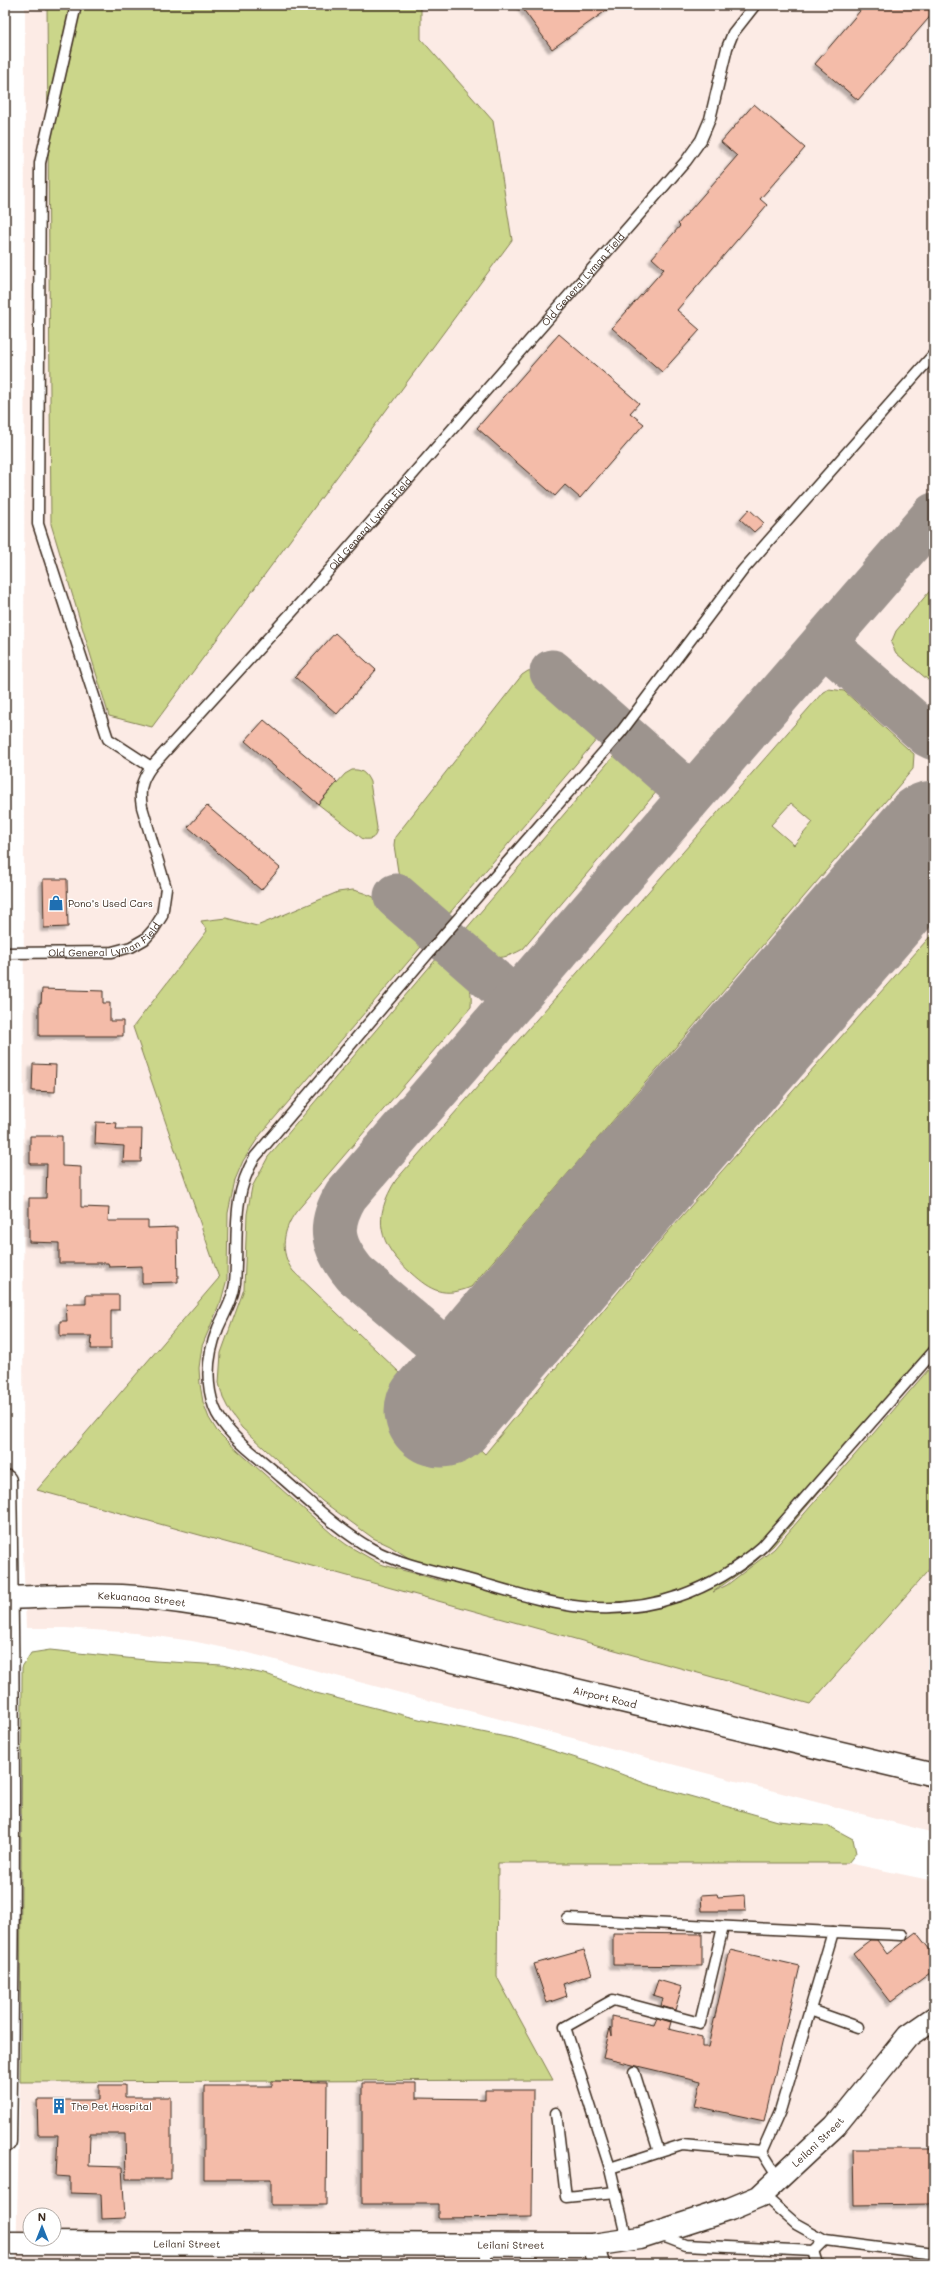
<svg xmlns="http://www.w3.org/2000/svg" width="939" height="2269" viewBox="0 0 939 2269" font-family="Mali,sans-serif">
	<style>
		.built { fill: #fcebe5; fill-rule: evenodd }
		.green { fill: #cbd68a; stroke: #838054; fill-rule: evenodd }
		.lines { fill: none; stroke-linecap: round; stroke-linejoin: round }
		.taxiway { stroke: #9d948e; stroke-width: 45 }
		.runway { stroke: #9d948e; stroke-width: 113 }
		.building { fill: #f4bca9; stroke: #3b2a1e; filter: url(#shadow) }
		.service-casing { stroke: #3b2a1e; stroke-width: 13 }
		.tertiary-casing { stroke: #3b2a1e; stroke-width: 25 }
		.trunk-casing { stroke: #3b2a1e; stroke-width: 25 }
		.service { stroke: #fff; stroke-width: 10 }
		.tertiary { stroke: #fff; stroke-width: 22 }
		.trunk { stroke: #fff; stroke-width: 22 }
		.labels { text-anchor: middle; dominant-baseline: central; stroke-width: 3; stroke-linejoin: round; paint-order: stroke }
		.street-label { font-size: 10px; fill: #3b2a1e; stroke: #fff }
		.poi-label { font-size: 10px; fill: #3b2a1e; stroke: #fff; text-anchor: start }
	</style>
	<defs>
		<filter id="shadow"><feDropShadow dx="-3.5" dy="3.5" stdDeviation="1" flood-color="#0004"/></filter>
	</defs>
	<rect width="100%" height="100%" fill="#fff"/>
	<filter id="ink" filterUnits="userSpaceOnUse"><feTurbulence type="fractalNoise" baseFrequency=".025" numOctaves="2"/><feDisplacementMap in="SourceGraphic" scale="8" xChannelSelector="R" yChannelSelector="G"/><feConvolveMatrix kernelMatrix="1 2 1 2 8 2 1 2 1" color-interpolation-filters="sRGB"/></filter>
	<g filter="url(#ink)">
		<g class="built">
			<polygon points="25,5 934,5 934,1833 249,1653 192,1641 135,1633 65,1628 26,1628 23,1549"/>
			<path d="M498 1863H848L934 1881V2264H16L20 2082 552 2080 497 1977ZM30 2215H54V2239H30Z"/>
		</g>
		<g class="green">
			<polygon points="47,5 421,5 421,39 493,121 512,240 152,727 109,716 51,524"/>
			<polygon points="934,586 934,685 896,653 891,643 896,631"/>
			<polygon points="534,670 598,738 442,922 415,899 399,878 394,845 395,837 522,675 528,671"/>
			<path d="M829 689 844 691 908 749 914 754 913 769 471 1287C444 1298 431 1291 411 1273 378 1244 372 1218 396 1180L823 692ZM791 803 813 822 794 845 771 825Z"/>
			<path d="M618 751 656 785 658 790 523 949C493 966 482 956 460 936Z"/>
			<path d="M352 770C361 769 366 773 370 782L377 828C376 838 372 840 363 839L318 804 345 774Z"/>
			<path d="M353 890C386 897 403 919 426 941L260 1135 243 1161 235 1180 228 1213 227 1279 221 1301 202 1346 199 1368 200 1384 203 1402 209 1418 217 1431 229 1443 332 1534 347 1545 380 1564 446 1582 390 1546 373 1538 322 1501 242 1428 230 1412 223 1398 219 1383 221 1353 244 1289 247 1214 252 1187 268 1157 443 951C462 968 473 978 471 1007L296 1212C283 1229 279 1252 293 1271L485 1454 666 1234 934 932V1357L773 1546 751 1565 713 1592 727 1585 774 1549 934 1363V1564L810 1704 37 1490 219 1278 133 1027 207 931 201 921 226 918 257 926 338 892Z"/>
			<polygon points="50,1650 155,1661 222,1665 269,1675 316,1693 427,1721 516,1739 595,1764 647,1784 778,1821 829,1826 853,1839 856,1853 848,1863 498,1863 497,1977 553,2080 20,2082 22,1667 31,1653"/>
		</g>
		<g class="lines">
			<g class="taxiway">
				<polyline points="824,643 928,735 934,738"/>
				<polyline points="552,672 691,795"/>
				<polyline points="929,843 934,833"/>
				<polyline points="396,896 515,1000"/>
				<path d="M473 1374 355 1274C332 1246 327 1227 346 1195L934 515"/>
			</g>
			<polyline class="runway" points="441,1411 622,1197 934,837"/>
		</g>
		<g class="building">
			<polygon points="520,5 614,5 552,49"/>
			<polygon points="865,5 934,5 934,12 858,100 815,64"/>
			<polygon points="754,104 805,148 760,199 767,205 677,310 700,330 662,372 612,328 664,269 652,258 680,226 678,224 737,156 721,142"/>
			<polygon points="559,334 639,403 630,413 644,424 580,498 565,485 555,496 477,428"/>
			<polygon points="749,509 764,523 754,532 740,519"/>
			<polygon points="335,633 376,670 337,714 295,677"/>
			<polygon points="264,720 337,782 318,804 245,741"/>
			<polygon points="207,806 280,868 261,890 188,827"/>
			<polygon points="43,879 67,879 68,927 44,928"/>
			<polygon points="42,989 103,991 103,1003 110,1003 110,1021 123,1021 123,1036 39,1036 39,1003 41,1003"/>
			<polygon points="33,1064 56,1065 55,1092 32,1091"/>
			<polygon points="96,1122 117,1123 116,1129 142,1129 141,1162 123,1162 124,1146 95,1144"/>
			<polygon points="30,1136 62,1136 62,1166 81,1167 81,1207 109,1208 108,1221 148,1221 148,1228 177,1227 178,1282 142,1283 142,1266 109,1267 108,1263 59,1263 59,1243 29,1242 29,1198 46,1198 47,1164 30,1164"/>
			<polygon points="86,1295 119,1295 119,1310 111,1310 111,1349 91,1349 92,1336 60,1336 60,1321 67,1321 66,1304 86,1304"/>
			<polygon points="717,1894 718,1897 745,1895 746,1911 702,1911 701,1895"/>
			<polygon points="916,1932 934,1955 934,1970 891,2002 853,1953 870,1940 877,1940 887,1954"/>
			<polygon points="613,1933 702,1934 702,1966 613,1965"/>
			<polygon points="584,1950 592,1974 563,1984 567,1996 547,2003 534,1964"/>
			<polygon points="730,1950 800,1966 764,2121 695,2106 701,2081 603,2058 610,2028 612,2036 612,2016 654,2025 657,2018 671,2022 669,2029 702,2037 702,2047 708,2047"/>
			<polygon points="658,1980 682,1987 675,2010 661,2006 663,1998 653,1995"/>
			<polygon points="272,2081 327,2082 326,2205 271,2205 271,2179 204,2179 204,2086 272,2086"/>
			<polygon points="362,2083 416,2083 416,2098 485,2099 485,2090 533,2090 532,2217 438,2218 438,2204 362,2204"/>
			<polygon points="99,2085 125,2085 125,2097 171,2097 171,2179 126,2179 125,2134 90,2134 89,2166 122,2167 125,2218 102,2219 101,2194 70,2193 70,2177 56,2176 58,2135 38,2135 37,2100 99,2100"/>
			<polygon points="853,2149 934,2149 934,2204 854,2205"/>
		</g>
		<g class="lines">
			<g class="service-casing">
				<g id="service">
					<polyline points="76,5 40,163 38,524 108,739 151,767"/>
					<path d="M934 354 743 570 621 732 443 936 255 1157C230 1199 239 1237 235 1283 233 1300 225 1312 218 1328 208 1353 205 1381 214 1407 224 1434 260 1458 281 1477 310 1502 338 1530 372 1549 403 1566 440 1572 474 1581 509 1591 545 1603 582 1607 650 1614 712 1591 762 1547L934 1351"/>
					<path id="s1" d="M5 953 112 952 131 947 145 939 153 930 162 916 166 888 142 807C139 791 141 781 151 767L312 590 686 161 701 140 710 119 727 48 733 33 755 5"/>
					<polyline points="568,1919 833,1932 780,2111 762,2152"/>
					<polyline points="723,1927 700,2023 613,2000 565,2027 610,2168 682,2145 762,2152 779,2179"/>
					<polyline points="833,1932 902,1935"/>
					<polyline points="810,2010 858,2027"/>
					<polyline points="634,2072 659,2152"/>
					<polyline points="556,2113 566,2197 616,2192"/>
					<polyline points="610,2168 627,2240"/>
					<polyline points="762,2194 796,2224 825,2240 934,2254"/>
					<polyline points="659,2235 685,2245 814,2251 825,2240"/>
					<polyline points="486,2245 486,2264"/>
					<polyline points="814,2251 818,2264"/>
				</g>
			</g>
			<g class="tertiary-casing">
				<g id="tertiary">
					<path id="s2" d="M6 1598C45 1597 84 1594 122 1596 174 1599 225 1609 276 1619L934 1775"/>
					<path id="s3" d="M5 2243 593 2245 640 2238 730 2209 759 2197 835 2126 908 2036 934 2018"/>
					<polyline points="593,2245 599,2264"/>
				</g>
			</g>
			<g class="trunk-casing">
				<path id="trunk" d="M5 1481C9 1701 9 1921 5 2141"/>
			</g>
			<use href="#service" class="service"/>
			<use href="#tertiary" class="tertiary"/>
			<use href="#trunk" class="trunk"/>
		</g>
	</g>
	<defs>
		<g id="shop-bare" transform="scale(1.2)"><path d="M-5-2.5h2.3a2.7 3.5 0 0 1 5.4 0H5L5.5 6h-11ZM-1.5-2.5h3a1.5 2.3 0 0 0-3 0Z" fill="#1f6fb2" stroke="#fff" stroke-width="2.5" paint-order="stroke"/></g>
		<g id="building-bare" transform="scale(1.2)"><path d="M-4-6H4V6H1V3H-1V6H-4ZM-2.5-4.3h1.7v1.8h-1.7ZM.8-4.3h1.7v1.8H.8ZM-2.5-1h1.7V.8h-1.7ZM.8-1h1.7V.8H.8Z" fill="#1f6fb2" stroke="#fff" stroke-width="2.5" paint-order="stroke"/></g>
	</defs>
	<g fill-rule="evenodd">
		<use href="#shop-bare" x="56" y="903"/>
		<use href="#building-bare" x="59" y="2106"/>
	</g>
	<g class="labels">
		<g class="street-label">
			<text stroke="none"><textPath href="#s1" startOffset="978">Old General Lyman Field</textPath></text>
			<text stroke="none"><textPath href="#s1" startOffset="654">Old General Lyman Field</textPath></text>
			<text stroke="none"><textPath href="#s1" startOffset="103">Old General Lyman Field</textPath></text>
			<text stroke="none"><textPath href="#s2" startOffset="136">Kekuanaoa Street</textPath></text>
			<text stroke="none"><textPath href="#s2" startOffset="610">Airport Road</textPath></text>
			<text stroke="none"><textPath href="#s3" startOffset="842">Leilani Street</textPath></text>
			<text stroke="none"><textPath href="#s3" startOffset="182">Leilani Street</textPath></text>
			<text stroke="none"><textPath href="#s3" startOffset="506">Leilani Street</textPath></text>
		</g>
		<g class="poi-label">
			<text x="68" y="903">Pono’s Used Cars</text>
			<text x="71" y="2106">The Pet Hospital</text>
		</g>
	</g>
	<rect width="939" height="2269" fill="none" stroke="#fff" stroke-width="20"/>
	<rect x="10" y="10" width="919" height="2249" fill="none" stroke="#3b2a1e" stroke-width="1.5" filter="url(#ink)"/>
	<g transform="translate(42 2227)"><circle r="19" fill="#ffffff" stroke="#b1aaa5"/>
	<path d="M0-3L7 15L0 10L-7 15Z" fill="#1f6fb2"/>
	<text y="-6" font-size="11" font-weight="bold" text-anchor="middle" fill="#3b2a1e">N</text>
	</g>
</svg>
